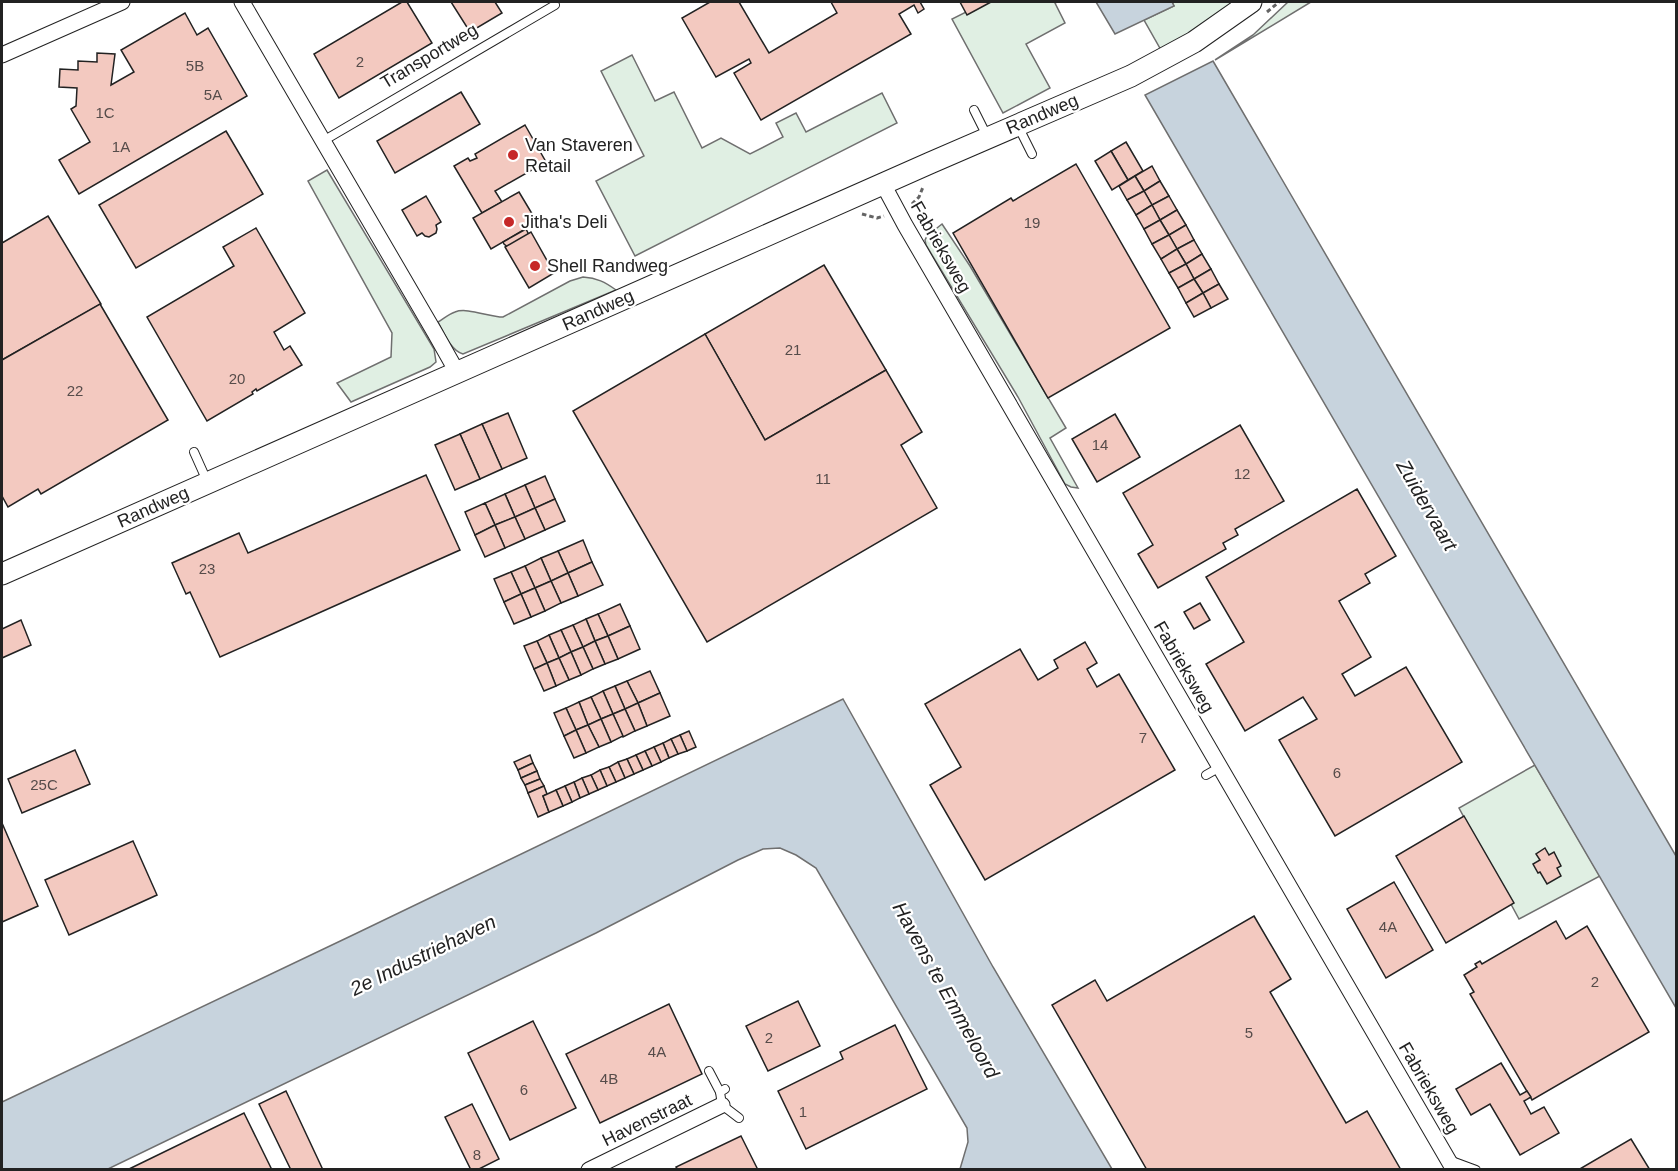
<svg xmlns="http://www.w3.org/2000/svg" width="1678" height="1171" viewBox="0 0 1678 1171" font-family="Helvetica,sans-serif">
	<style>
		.green { fill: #e0efe3; stroke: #6f6f6f; stroke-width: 1.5 }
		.water { fill: #c7d3dd; stroke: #6f6f6f; stroke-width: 1.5 }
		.building { fill: #f3c9c0; stroke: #222; stroke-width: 1.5 }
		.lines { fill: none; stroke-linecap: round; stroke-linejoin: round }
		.lane-casing { stroke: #222; stroke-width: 10 }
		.street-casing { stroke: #222; stroke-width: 17 }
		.secondary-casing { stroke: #222; stroke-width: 23 }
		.path { stroke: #646464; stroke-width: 3; stroke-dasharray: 4.5 3; stroke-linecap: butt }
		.lane { stroke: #fff; stroke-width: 8 }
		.street { stroke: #fff; stroke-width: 15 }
		.secondary { stroke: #fff; stroke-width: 21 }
		.poi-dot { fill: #c62828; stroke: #fff; stroke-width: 2 }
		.labels { text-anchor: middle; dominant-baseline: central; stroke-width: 4.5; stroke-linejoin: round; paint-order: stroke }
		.number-label { font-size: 15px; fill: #564c4a }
		.street-label { font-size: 18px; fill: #222; stroke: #fff }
		.poi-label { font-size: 18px; fill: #222; stroke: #fff; text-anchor: start }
		.water-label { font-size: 20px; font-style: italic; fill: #222; stroke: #fff }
	</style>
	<rect width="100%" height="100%" fill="#fff"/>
	<g class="green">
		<polygon points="986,2 1057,2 1055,3 1065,23 1026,44 1050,88 1003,113 952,19"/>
		<polygon points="1172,2 1239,2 1213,22 1161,50 1144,20 1174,6"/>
		<polygon points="1288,2 1311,2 1215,60 1253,35"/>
		<polygon points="632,55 655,101 674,92 702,148 721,138 750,154 783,137 776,123 796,113 806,132 882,93 897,123 635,256 596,181 644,156 601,71"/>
		<polygon points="327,170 434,349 436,362 430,367 351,402 337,383 391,357 392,333 308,181"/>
		<polygon points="942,224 970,266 1066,428 1050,438 1078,488 1071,487 1065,484 1018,397 926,245 925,240 927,236"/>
		<path d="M583 277C597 278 605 282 616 290L463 354C451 351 444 333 438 322 443 319 449 314 455 312 467 307 489 317 503 317L570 281Z"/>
		<polygon points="1535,765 1600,876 1519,919 1459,808"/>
	</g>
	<g class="water">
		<polygon points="1096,2 1172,2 1174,6 1115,34"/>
		<polygon points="1213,61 1676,856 1676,1008 1145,95"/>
		<polygon points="843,699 993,967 1112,1169 960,1169 968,1142 967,1128 816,868 796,855 780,848 763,849 738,860 596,933 108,1169 2,1169 2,1102 355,934"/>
	</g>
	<g class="building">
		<polygon points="402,2 407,2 432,43 339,98 314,54"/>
		<polygon points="451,2 495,2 502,13 470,32"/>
		<polygon points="710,2 739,2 769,53 837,13 831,2 920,2 924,9 918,13 914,5 899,14 911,34 761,120 734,73 751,63 749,59 716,77 682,18"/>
		<polygon points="960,2 991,2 967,15"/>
		<polygon points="185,13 197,35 208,28 247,96 79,194 59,160 90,142 71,109 76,106 77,88 59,87 60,69 78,70 78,61 97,62 97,53 115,54 111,85 134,72 121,50"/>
		<polygon points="461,92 480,124 395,173 377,141"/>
		<polygon points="525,125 546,162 495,191 502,202 482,213 454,166 468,158 470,161 477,158 475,154"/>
		<polygon points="226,131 263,194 136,268 99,205"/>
		<polygon points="1126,142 1143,171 1128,180 1111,151"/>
		<polygon points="1111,151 1128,180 1112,190 1095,161"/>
		<polygon points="1076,164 1170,328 1048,398 953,233 1011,198 1013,201"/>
		<polygon points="1152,166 1160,181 1144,191 1135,176"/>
		<polygon points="1135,176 1144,191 1127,200 1119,186"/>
		<polygon points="1160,181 1169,196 1152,205 1144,191"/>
		<polygon points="1144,191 1152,205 1136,215 1127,200"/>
		<polygon points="519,192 537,222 491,249 473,218"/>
		<polygon points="426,196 441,222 436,225 437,229 436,233 429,237 425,236 422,233 417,236 402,210"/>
		<polygon points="1169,196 1177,210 1160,220 1152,205"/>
		<polygon points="1152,205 1160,220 1144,229 1136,215"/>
		<polygon points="1177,210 1186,225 1169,235 1160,220"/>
		<polygon points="48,216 101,304 2,360 2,243"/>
		<polygon points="1160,220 1169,235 1152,244 1144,229"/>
		<polygon points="1186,225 1194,240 1177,249 1169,235"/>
		<polygon points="256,228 305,313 274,332 284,350 290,346 302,365 257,391 256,389 252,392 253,394 207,421 147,317 234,266 223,247"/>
		<polygon points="526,229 528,233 527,240 520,248 510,249 504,244 503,242"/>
		<polygon points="531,232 554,273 529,288 505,247"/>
		<polygon points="1169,235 1177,249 1161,259 1152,244"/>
		<polygon points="1194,240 1202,254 1186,264 1177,249"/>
		<polygon points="1177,249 1186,264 1169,273 1161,259"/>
		<polygon points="1202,254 1211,269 1194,279 1186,264"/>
		<polygon points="1186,264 1194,279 1178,288 1169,273"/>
		<polygon points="824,265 886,370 765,440 705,334"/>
		<polygon points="1211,269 1219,284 1203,293 1194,279"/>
		<polygon points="1194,279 1203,293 1186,303 1178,288"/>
		<polygon points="1219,284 1228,299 1211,308 1203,293"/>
		<polygon points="1203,293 1211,308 1194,317 1186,303"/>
		<polygon points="100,304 168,420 41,494 38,489 8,507 2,496 2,360"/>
		<polygon points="705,334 765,440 886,370 922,432 901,445 937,508 707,642 573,411"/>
		<polygon points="508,413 527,458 502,469 482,424"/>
		<polygon points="1115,414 1140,457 1097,482 1072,439"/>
		<polygon points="482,424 502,469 480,479 460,434"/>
		<polygon points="1240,425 1284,501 1235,529 1238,535 1223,543 1226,549 1158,588 1138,554 1153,545 1123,493"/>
		<polygon points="460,434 480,479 455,490 435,445"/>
		<polygon points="426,475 460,550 220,657 190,592 186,594 172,563 239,533 248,553"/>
		<polygon points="545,476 555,499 535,508 525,485"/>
		<polygon points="525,485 535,508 515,517 505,494"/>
		<polygon points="1357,489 1396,556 1365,574 1370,583 1339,601 1371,657 1342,674 1355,696 1406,667 1462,762 1335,836 1279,740 1317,719 1303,697 1245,731 1206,664 1244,642 1206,577"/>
		<polygon points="505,494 515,517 495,525 485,503"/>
		<polygon points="555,499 565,521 545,530 535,508"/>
		<polygon points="485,503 495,525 475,535 465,512"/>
		<polygon points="535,508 545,530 525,539 515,517"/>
		<polygon points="515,517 525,539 505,548 495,525"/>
		<polygon points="495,525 505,548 485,557 475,535"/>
		<polygon points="583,540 592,562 568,573 558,551"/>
		<polygon points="558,551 568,573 551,581 541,558"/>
		<polygon points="541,558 551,581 535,588 525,566"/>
		<polygon points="592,562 603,585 578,596 568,573"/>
		<polygon points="525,566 535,588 521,594 511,572"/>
		<polygon points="511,572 521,594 504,602 494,579"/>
		<polygon points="568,573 578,596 561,603 551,581"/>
		<polygon points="551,581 561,603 545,611 535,588"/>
		<polygon points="535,588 545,611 531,617 521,594"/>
		<polygon points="521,594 531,617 514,624 504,602"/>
		<polygon points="1200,603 1210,620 1194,629 1184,612"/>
		<polygon points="620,604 630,626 608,636 598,614"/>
		<polygon points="598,614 608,636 595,641 586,619"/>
		<polygon points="586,619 595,641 583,647 573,625"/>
		<polygon points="21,620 31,645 2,658 2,629"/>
		<polygon points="573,625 583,647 571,652 561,630"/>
		<polygon points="630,626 640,649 618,659 608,636"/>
		<polygon points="561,630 571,652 559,658 549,635"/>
		<polygon points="549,635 559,658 547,663 537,641"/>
		<polygon points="608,636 618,659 605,664 595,641"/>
		<polygon points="537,641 547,663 534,669 524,646"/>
		<polygon points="595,641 605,664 593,669 583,647"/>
		<polygon points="1085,642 1097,663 1087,669 1097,687 1119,674 1175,770 985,880 930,785 961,767 925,704 1020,649 1038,680 1058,668 1054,660"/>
		<polygon points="583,647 593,669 581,675 571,652"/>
		<polygon points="571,652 581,675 569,680 559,658"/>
		<polygon points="559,658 569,680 556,686 547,663"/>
		<polygon points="547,663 556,686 544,691 534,669"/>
		<polygon points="650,671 660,693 638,703 627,681"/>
		<polygon points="627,681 638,703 625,709 615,686"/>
		<polygon points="615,686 625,709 613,714 603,691"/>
		<polygon points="603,691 613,714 601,719 591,697"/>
		<polygon points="660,693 670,716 647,726 638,703"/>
		<polygon points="591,697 601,719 588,725 579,702"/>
		<polygon points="579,702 588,725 576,730 566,708"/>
		<polygon points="638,703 647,726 635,731 625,709"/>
		<polygon points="566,708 576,730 564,736 554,713"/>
		<polygon points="625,709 635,731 623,737 613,714"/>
		<polygon points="613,714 623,736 611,742 601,719"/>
		<polygon points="601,719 611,742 599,747 588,725"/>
		<polygon points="588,725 599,747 586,753 576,730"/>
		<polygon points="576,730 586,753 574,758 564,736"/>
		<polygon points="689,731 696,747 687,751 680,735"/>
		<polygon points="680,735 687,751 678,754 671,739"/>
		<polygon points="671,739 678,754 669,758 663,743"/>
		<polygon points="663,743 669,758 661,762 654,747"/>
		<polygon points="654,747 661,762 652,766 645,751"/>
		<polygon points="75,750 90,784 22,813 8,779"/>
		<polygon points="645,751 652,766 643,770 636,755"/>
		<polygon points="530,755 533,763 518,770 514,762"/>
		<polygon points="636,755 643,770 634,774 627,759"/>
		<polygon points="627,759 634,774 625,778 618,762"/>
		<polygon points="618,762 625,778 616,782 609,767"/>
		<polygon points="533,763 537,771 521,778 518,770"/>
		<polygon points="609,767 616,782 607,786 600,770"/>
		<polygon points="600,770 607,786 598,790 591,775"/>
		<polygon points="537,771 540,779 525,785 521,778"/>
		<polygon points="591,775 598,790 589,794 582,778"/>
		<polygon points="582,778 589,794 580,798 574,782"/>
		<polygon points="540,779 544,786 528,793 525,785"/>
		<polygon points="574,782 580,798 572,802 565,786"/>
		<polygon points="544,786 547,794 543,796 549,812 538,817 528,793"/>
		<polygon points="565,786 572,802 563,806 556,790"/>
		<polygon points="556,790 563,806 549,812 543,796"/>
		<polygon points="1464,816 1514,903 1446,943 1396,856"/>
		<polygon points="2,823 38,906 2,922"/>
		<polygon points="133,841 157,895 69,935 45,880"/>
		<polygon points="1545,848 1549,855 1554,852 1561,866 1557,868 1561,876 1547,884 1540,872 1538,873 1533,864 1540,860 1536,854"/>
		<polygon points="1394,882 1433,950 1386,978 1347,909"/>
		<polygon points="1254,916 1291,979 1270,992 1346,1123 1367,1111 1401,1170 1147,1170 1052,1005 1095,980 1107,1001"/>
		<polygon points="1556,921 1566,939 1587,926 1649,1032 1532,1100 1470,994 1474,992 1464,975 1477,967 1475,964 1480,961 1482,964"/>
		<polygon points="798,1001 820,1046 768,1071 746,1026"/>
		<polygon points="669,1004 702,1074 600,1123 566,1054"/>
		<polygon points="533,1021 576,1108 510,1140 468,1053"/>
		<polygon points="895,1025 927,1089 806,1149 778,1091 843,1059 840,1052"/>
		<polygon points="1501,1063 1520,1095 1527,1091 1531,1097 1524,1101 1531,1114 1544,1107 1559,1133 1520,1155 1490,1104 1471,1115 1456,1089"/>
		<polygon points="286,1091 323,1170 291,1170 259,1104"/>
		<polygon points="472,1104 499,1159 477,1170 471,1170 445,1117"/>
		<polygon points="244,1113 272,1170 127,1170"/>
		<polygon points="741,1136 758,1170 678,1170 676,1167"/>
		<polygon points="1631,1139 1650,1170 1578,1170"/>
	</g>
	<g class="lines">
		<g class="lane-casing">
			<g id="lane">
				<polyline points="974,110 987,136"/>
				<polyline points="1018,126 1032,154"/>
				<polyline points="323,141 555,5"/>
				<polyline points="194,452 207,481"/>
				<polyline points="1206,775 1220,767"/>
				<polyline points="709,1071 720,1092"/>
				<polyline points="725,1089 720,1092 722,1105 739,1118"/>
				<polyline points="1449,1160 1476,1170"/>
			</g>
		</g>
		<g class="street-casing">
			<g id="street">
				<polyline points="242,2 435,333 457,372"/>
				<polyline points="2,55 122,2"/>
				<polyline points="883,184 905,225 1454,1170"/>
				<polyline points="589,1170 722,1105"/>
			</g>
		</g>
		<g class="secondary-casing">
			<polyline id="secondary" points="2,574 930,163 1131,76 1194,42 1251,2"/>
		</g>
		<g class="path">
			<polyline points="1267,12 1279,2"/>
			<polyline points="912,204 919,197 923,187"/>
			<polyline points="862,214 877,218 884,216"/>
		</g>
		<use href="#lane" class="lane"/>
		<use href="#street" class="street"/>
		<use href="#secondary" class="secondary"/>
	</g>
	<g class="poi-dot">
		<circle cx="513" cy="155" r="6"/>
		<circle cx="509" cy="222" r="6"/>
		<circle cx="535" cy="266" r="6"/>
	</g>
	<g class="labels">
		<g class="number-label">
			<text x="360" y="61">2</text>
			<text x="195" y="65">5B</text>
			<text x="213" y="94">5A</text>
			<text x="105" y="112">1C</text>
			<text x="121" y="146">1A</text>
			<text x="1032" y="222">19</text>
			<text x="793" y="349">21</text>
			<text x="237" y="378">20</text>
			<text x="75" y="390">22</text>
			<text x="1100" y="444">14</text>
			<text x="1242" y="473">12</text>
			<text x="823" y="478">11</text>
			<text x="207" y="568">23</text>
			<text x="1143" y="737">7</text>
			<text x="1337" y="772">6</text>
			<text x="44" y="784">25C</text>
			<text x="1388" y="926">4A</text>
			<text x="1595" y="981">2</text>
			<text x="1249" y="1032">5</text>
			<text x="769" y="1037">2</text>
			<text x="657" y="1051">4A</text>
			<text x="609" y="1078">4B</text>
			<text x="524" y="1089">6</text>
			<text x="803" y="1111">1</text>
			<text x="477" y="1154">8</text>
		</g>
		<g class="street-label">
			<text transform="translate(429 56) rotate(-31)">Transportweg</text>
			<text transform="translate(1042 114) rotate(-23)">Randweg</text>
			<text transform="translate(941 247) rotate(60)">Fabrieksweg</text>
			<text transform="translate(598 310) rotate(-24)">Randweg</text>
			<text transform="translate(153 507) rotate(-24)">Randweg</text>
			<text transform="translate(1184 667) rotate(60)">Fabrieksweg</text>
			<text transform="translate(1429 1088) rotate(60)">Fabrieksweg</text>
			<text transform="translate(647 1120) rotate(-26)">Havenstraat</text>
		</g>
		<g class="poi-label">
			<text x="525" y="145">Van Staveren<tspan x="525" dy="21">Retail</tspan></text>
			<text x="521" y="222">Jitha's Deli</text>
			<text x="547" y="266">Shell Randweg</text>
		</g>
		<g class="water-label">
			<text transform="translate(1427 505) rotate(60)">Zuidervaart</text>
			<text transform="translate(423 955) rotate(-26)">2e Industriehaven</text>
			<text transform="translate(946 990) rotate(61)">Havens te Emmeloord</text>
		</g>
	</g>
	<rect width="1678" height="1171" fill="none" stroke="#222222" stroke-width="6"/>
</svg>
